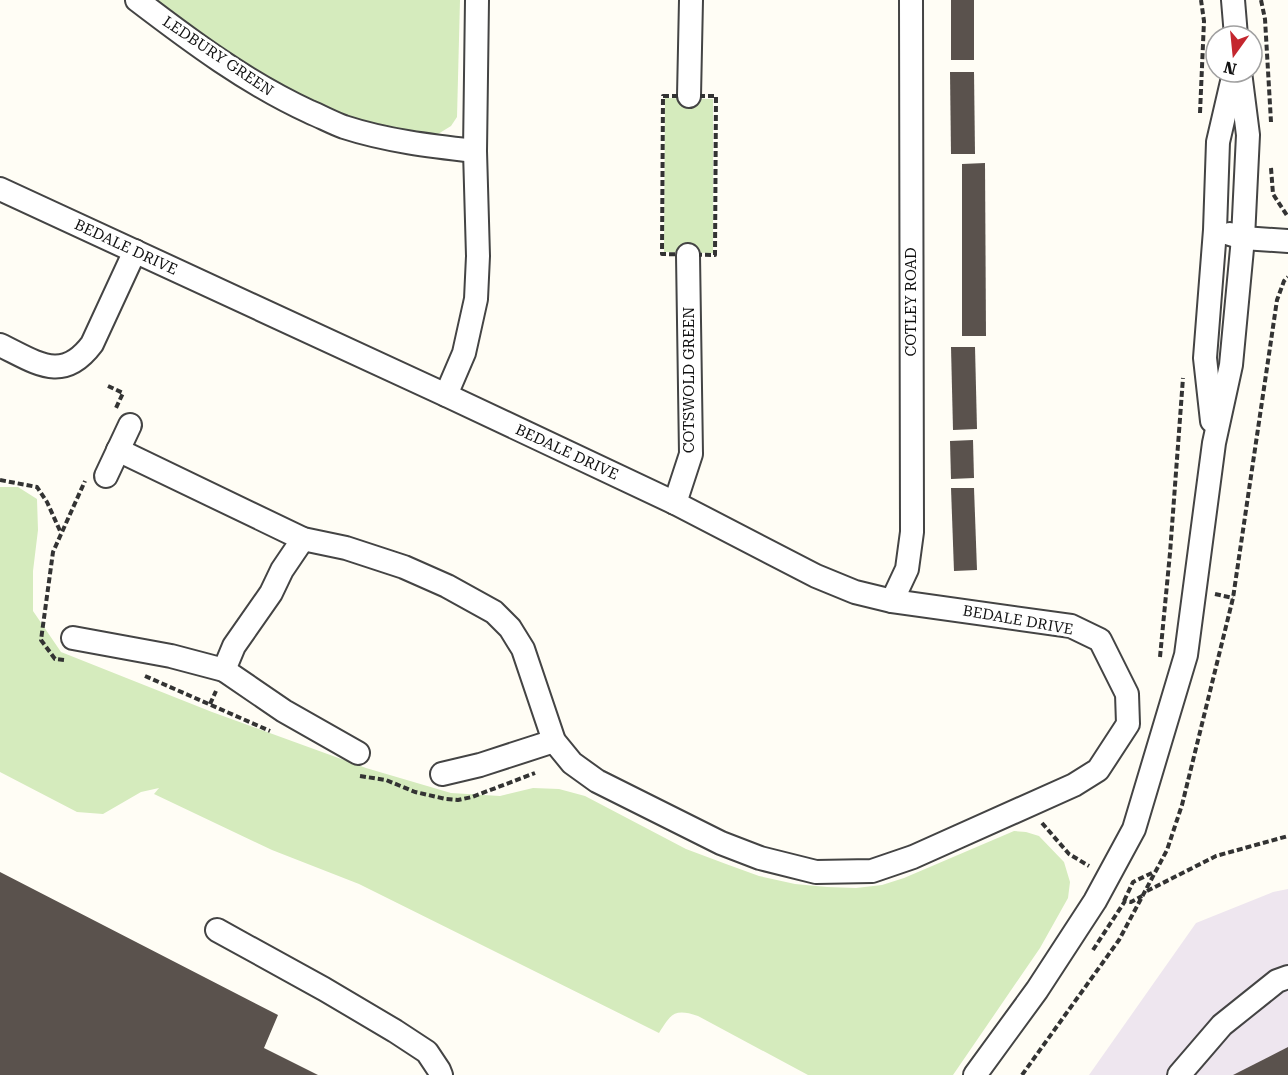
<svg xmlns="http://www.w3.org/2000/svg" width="1288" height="1075" viewBox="0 0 1288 1075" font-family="'Roboto Serif',serif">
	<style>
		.industrial { fill: #eee6ef }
		.green { fill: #d5ebbd }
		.building { fill: #5a524d }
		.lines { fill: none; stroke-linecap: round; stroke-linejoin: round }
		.minor-casing { stroke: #444; stroke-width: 26 }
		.path { stroke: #333; stroke-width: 4; stroke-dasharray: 6 3; stroke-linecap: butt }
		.minor { stroke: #fff; stroke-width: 22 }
		.labels { text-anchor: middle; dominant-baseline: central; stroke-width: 6; stroke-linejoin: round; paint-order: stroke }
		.street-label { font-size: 15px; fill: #111; stroke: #fff }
	</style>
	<rect width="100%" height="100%" fill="#fffdf5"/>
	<polygon class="industrial" points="1288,889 1288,1075 1089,1075 1196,923 1273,892"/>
	<g class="green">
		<polygon points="152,0 460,0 457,117 451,126 438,134 423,136 345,118 272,84"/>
		<polygon points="665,98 713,99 713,253 664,252"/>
		<path d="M0 487H18L37 499 38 530 33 571V611L61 652 212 712 366 768 451 793 500 796 533 788 559 789 585 796 686 849 726 864 759 876 795 884 827 887 856 888 882 885 904 878 1014 831 1026 832 1039 836 1064 862 1070 882 1068 898 1040 948 953 1075H808L698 1016C674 1008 671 1014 659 1033L359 884 272 850 154 794 159 788 141 792 103 814 77 812 0 772Z"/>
	</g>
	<g class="building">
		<rect x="951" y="0" width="23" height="60"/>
		<polygon points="950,72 974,72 975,154 951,154"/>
		<polygon points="985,163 986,336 962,336 962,164"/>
		<polygon points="951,347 975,347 977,429 953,430"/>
		<polygon points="973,440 974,478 951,479 950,441"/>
		<polygon points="951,488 974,488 977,570 954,571"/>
		<polygon points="0,872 278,1015 264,1048 318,1075 0,1075"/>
		<polygon points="1288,1047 1288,1075 1233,1075"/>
	</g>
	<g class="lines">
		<g class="minor-casing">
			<g id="minor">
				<path d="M137 0C192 42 247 83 310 112 322 117 333 123 344 127 387 141 431 146 475 151"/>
				<polyline points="1233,0 1236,36"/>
				<polyline points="689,96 691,0"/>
				<polyline points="0,189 446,395 675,503 816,576 855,592 892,601 1071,626 1100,640 1127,694 1128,724 1098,770 1074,785 913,857 872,871 816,872 760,858 721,843 597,781 572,763 554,741 523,649 510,628 494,612 447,586 404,567 346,548 303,539 118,450"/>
				<polyline points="1230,234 1243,238 1288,241"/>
				<path d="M0 345C36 362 62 384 92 344L135 251"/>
				<polyline points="446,395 464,353 476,299 478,256 475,151 477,0"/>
				<polyline points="1212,421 1205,358 1215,230 1218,142 1234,73"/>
				<polyline points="106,476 130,425"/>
				<polyline points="675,503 691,454 688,255"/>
				<polyline points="892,601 907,569 912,532 911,0"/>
				<polyline points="73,638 171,656 224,670 284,711 358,753"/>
				<polyline points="224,670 234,646 271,593 282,570 303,539"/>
				<polyline points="442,774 480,765 554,741"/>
				<polyline points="217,930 324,989 395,1031 427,1052 439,1070 441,1075"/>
				<polyline points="975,1075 1037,990 1095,901 1134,829 1186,655 1214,443 1231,365 1243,238 1248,135 1240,72"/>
				<polyline points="1179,1075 1222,1025 1277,981 1288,977"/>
			</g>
		</g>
		<g class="path">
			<polyline points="1261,0 1265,19 1271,122"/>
			<polygon points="663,96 716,96 715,255 662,254"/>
			<polyline points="1200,113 1204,21 1201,0"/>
			<polyline points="1271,168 1273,194 1288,217"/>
			<polyline points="108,386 123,393 116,408"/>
			<polyline points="0,480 37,487 47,502 61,533"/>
			<polyline points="1215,594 1233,598"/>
			<polyline points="1160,657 1170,553 1183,378"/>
			<polyline points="64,660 55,659 41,640 53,552 85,481"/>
			<polyline points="145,676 270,731"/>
			<polyline points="210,704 216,691"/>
			<polyline points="360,776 386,780 415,792 446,799 458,800 472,797 535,773"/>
			<polyline points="1042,823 1069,854 1089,866"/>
			<polyline points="1147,891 1216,856 1288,836"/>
			<polyline points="1124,901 1133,882 1154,872"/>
			<polyline points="1093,950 1125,901 1131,902 1142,896"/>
			<polyline points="1022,1075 1119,940 1167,850 1182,805 1233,598 1277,300 1284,281 1288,277"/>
		</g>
		<use href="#minor" class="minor"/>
	</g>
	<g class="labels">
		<g class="street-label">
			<text transform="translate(218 56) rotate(34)">LEDBURY GREEN</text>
			<text transform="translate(126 247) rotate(25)">BEDALE DRIVE</text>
			<text transform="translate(911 302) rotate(-90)">COTLEY ROAD</text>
			<text transform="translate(689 380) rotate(-90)">COTSWOLD GREEN</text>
			<text transform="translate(567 452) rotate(25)">BEDALE DRIVE</text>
			<text transform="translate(1018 620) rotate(10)">BEDALE DRIVE</text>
		</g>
	</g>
	<g transform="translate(1234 54) rotate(195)"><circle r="28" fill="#ffffff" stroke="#a0a0a0" stroke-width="1.5"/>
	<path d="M0-4.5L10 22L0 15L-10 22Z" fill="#c4262e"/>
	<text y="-9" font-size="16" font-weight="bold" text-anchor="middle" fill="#111111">N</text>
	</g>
</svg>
